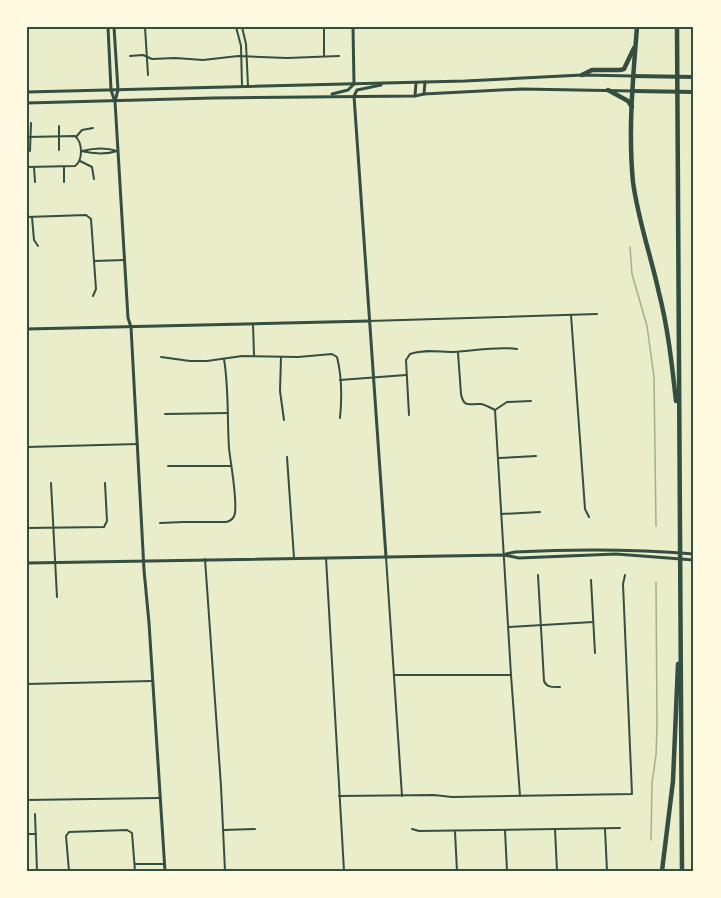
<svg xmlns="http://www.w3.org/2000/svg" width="721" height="898" viewBox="0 0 721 898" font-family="'Zilla Slab',serif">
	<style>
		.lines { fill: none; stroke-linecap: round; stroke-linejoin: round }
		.stream { stroke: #a3b18a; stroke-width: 1.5 }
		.minor { stroke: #344e41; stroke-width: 2 }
		.tertiary { stroke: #344e41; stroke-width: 3 }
		.secondary { stroke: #344e41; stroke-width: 3 }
		.primary { stroke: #344e41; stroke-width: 4 }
		.motorway { stroke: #344e41; stroke-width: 4.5 }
		.neatline { fill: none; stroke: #344e41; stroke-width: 2 }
	</style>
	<rect width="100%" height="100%" fill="#e9edc9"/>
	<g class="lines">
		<g class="stream">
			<polyline points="630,247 632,274 647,326 654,377 656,526"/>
			<polyline points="651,840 652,783 656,755 657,728 656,582"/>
		</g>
		<g class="minor">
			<polyline points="145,27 148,75"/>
			<polyline points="236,27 241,46 242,86"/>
			<polyline points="242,27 246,44 248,86"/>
			<polyline points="130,56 143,55 152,59 175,58 203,60 238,56 287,58 339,56"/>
			<polyline points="324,56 324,27"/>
			<path d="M27 137 75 136C83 143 83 160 75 166L27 167"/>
			<polyline points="76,137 82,130 93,128"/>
			<polyline points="59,150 59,126"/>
			<polyline points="30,151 31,123"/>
			<path d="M81 151C94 154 105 155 117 151"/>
			<path d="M82 151C94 148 105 147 117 151"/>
			<polyline points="80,161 92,167 94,179"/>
			<polyline points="34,167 35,182"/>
			<polyline points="64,167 64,182"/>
			<polyline points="27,217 86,215 91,219 96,289 93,296"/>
			<polyline points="32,217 34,240 38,246"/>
			<polyline points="94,261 124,260"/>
			<polyline points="571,315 585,509 589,517"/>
			<polyline points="369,321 597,314"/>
			<polyline points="253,324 254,355"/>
			<path d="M458 353 461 394C464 409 470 403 481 404 486 405 491 408 495 410L507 402 531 401"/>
			<path d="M161 357 190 361H207L242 356 298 357 332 354 337 357C342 377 342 398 340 418"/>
			<polyline points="281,357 280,391 284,420"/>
			<polyline points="340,380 406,375"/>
			<polyline points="495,410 511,675 520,796"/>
			<polyline points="165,414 228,413"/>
			<path d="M409 415 406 360 410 354C423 349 439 352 453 352 475 351 495 346 517 349"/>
			<polyline points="27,447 138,444"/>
			<polyline points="287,457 294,558"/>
			<polyline points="499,458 536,456"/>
			<polyline points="168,466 231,466"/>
			<polyline points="51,483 57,597"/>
			<polyline points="501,514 540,512"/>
			<path d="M160 523 183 522H226C231 521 234 519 235 513 237 495 231 467 229 448 227 418 229 389 224 359"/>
			<polyline points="27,528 104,527 107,521 105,483"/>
			<polyline points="386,557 402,796"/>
			<polyline points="326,558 344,871"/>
			<polyline points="205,559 221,786 225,871"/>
			<path d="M538 575 544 681C547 688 553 687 560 687"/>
			<polyline points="591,580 595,653"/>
			<polyline points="509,627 593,622"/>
			<polyline points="395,675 511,675"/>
			<polyline points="27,684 152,681"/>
			<polyline points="339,796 434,795 452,797 632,794 623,584 625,575"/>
			<polyline points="27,800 159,798"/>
			<polyline points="35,814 37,871"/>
			<polyline points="412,829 419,831 620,828"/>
			<polyline points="555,829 557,871"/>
			<polyline points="605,829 607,871"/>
			<polyline points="223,830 255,829"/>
			<polyline points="505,830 507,871"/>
			<polyline points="455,832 457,871"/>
			<polyline points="27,834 36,834"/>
			<polyline points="135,864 164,864"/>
			<polyline points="69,871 66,836 69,832 127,830 132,833 135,871"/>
		</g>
		<g class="tertiary">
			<polyline points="353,27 354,84"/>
			<polyline points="354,96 386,557"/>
			<polyline points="115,101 128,318 131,327 144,570 149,623 165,871"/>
			<polyline points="27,329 369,321"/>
			<path d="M506 554 515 552C575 549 634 549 694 554"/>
			<polyline points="27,563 504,555 519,558 616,554 694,560"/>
		</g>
		<g class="secondary">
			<polyline points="108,27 111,90 114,99"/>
			<polyline points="114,27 118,90 115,101"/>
			<polyline points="27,92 465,81 582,75 633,76"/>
			<polyline points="332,94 348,90 354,84"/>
			<polyline points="424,94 425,82"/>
			<polyline points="354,96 357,90 381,85"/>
			<polyline points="415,96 416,83"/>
			<polyline points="27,103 213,98 415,96 424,94 522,89 633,91"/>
		</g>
		<g class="primary">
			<polyline points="633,76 694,77"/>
			<polyline points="633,91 694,92"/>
		</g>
		<g class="motorway">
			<path d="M637 27C633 78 628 131 633 182 638 220 651 256 659 293 668 328 672 365 676 401"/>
			<polyline points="677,27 682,871"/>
			<polyline points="582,75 592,70 620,70 624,69 634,48"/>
			<polyline points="608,90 628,101 632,107"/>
			<polyline points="662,871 673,781 678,664"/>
		</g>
	</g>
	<rect width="721" height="898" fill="none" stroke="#fefae0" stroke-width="57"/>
	<rect x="28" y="28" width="664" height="842" class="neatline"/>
</svg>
